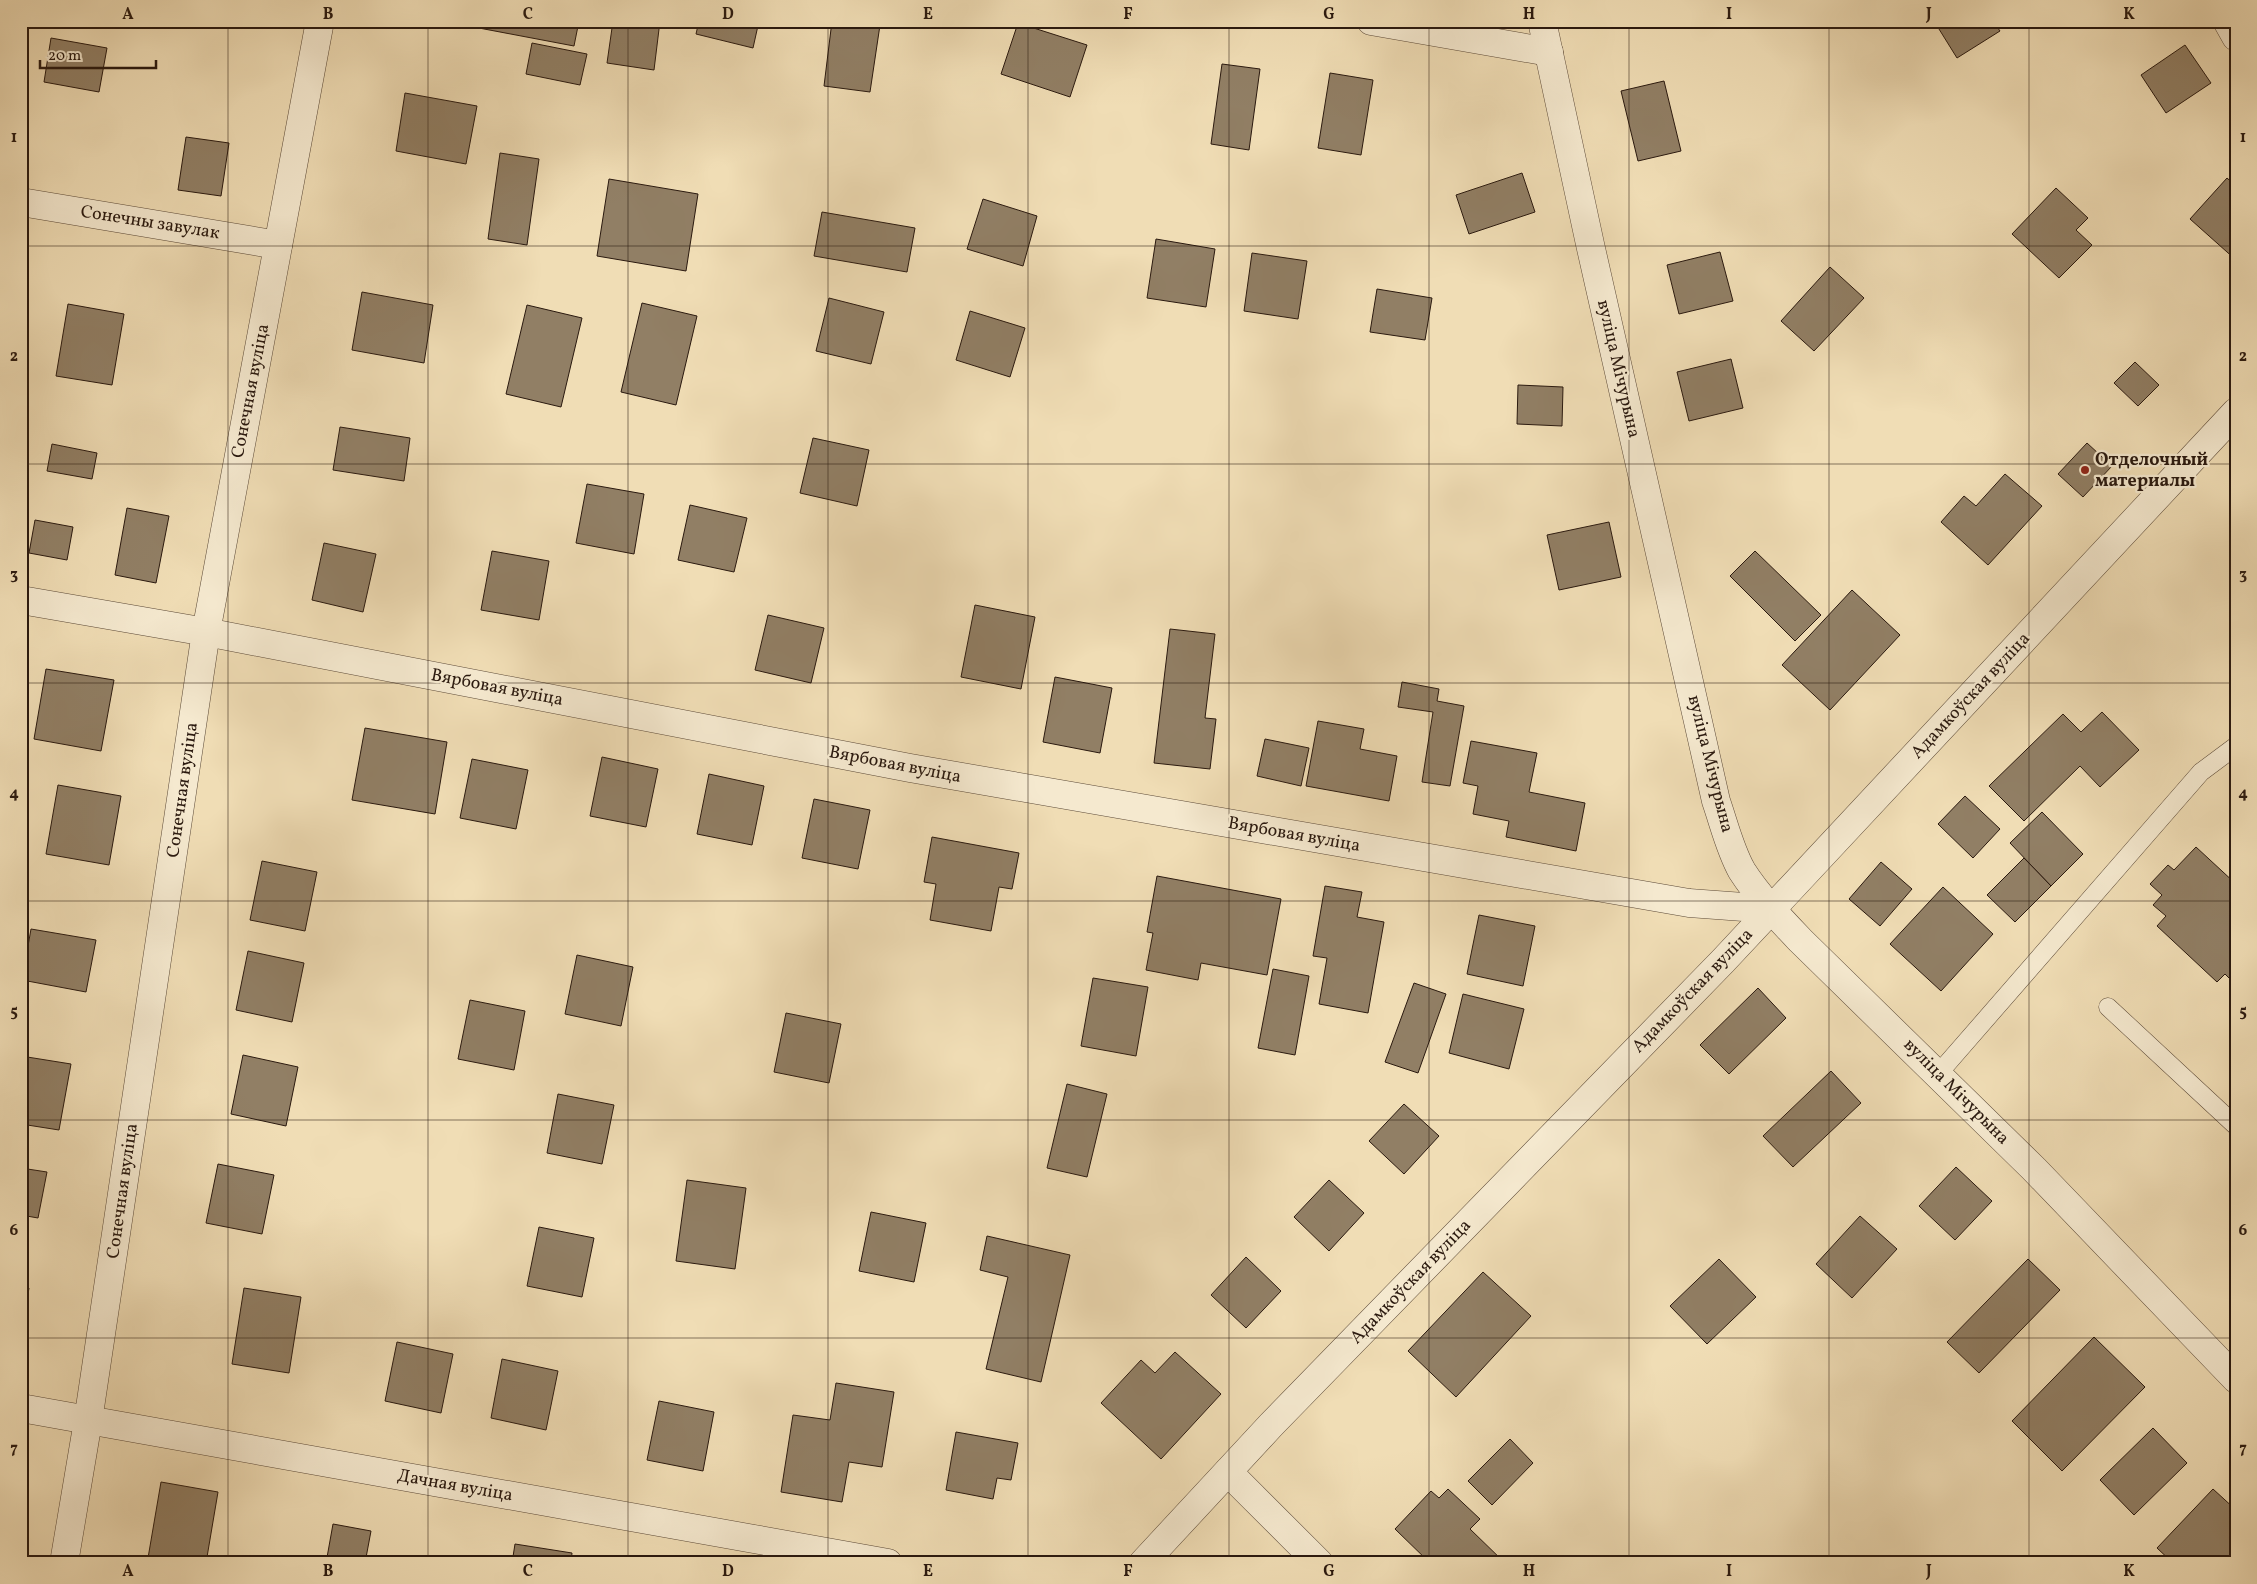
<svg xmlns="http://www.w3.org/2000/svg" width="2257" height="1584" viewBox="0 0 2257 1584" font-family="Vollkorn,serif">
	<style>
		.building { fill: #917f65; stroke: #2a190f }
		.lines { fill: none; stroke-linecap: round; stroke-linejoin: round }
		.service-casing { stroke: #5c4a38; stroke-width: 19 }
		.minor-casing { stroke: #5c4a38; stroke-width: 29 }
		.tertiary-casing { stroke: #5c4a38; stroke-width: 29 }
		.service { stroke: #f5e9cf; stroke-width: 18 }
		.minor { stroke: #f5e9cf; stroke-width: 28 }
		.tertiary { stroke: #f5e9cf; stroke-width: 28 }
		.grid { fill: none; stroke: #2a190f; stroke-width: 1; stroke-opacity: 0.55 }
		.poi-dot { fill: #8f2418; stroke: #f5e9cf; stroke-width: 2 }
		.labels { text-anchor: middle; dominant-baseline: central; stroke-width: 4.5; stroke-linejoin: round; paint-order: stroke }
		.street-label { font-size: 18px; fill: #2a190f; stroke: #f5e9cf }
		.poi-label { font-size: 18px; font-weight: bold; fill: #2a190f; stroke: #f5e9cf; text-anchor: start }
		.neatline { fill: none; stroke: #2a190f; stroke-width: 2 }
		.grid-label { font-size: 16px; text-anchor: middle; font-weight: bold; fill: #2a190f }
	</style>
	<rect width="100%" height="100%" fill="#f0ddb5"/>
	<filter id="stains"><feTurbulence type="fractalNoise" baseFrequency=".004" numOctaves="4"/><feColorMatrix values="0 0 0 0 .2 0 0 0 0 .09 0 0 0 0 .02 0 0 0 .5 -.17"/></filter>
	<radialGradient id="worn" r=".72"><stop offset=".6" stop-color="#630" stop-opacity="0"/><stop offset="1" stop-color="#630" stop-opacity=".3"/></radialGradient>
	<g class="building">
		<polygon points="442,21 579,21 574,46"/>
		<polygon points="613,21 660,21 654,70 607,63"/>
		<polygon points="699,21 759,21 753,48 696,34"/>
		<polygon points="832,21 880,25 870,92 824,86"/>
		<polygon points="1934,21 1993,21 2000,31 1957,58"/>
		<polygon points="1018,23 1087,45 1070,97 1001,74"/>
		<polygon points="51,38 107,48 99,92 44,82"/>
		<polygon points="532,43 587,54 580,85 526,74"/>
		<polygon points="2185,45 2211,83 2166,113 2141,75"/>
		<polygon points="1222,64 1260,69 1249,150 1211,144"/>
		<polygon points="1330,73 1373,80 1361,155 1318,148"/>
		<polygon points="1664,81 1681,151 1638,161 1621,91"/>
		<polygon points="405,93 477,106 466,164 396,151"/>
		<polygon points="186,137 229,143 221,196 178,190"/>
		<polygon points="500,153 539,159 527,245 488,239"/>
		<polygon points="1522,173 1535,212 1469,234 1456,195"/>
		<polygon points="2227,178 2236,186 2236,260 2190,219"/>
		<polygon points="609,179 698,194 686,271 597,256"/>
		<polygon points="2056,188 2088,218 2076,230 2092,245 2059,278 2012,234"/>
		<polygon points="983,199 1037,216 1023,266 967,249"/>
		<polygon points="822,212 915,228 907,272 814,256"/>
		<polygon points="1156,239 1215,249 1206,307 1147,298"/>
		<polygon points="1720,252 1733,301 1679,314 1667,265"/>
		<polygon points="1252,253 1307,261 1298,319 1244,311"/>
		<polygon points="1830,267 1864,298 1814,351 1781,321"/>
		<polygon points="1377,289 1432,298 1425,340 1370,332"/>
		<polygon points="362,292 433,305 424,363 352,350"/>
		<polygon points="829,298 884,312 871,364 816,351"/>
		<polygon points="642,303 697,316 676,405 621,392"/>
		<polygon points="68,304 124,314 112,385 56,376"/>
		<polygon points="527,305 582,318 561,407 506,394"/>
		<polygon points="970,311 1025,328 1010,377 956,360"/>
		<polygon points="1731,359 1743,408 1689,421 1677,372"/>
		<polygon points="2135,362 2159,385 2138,406 2114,383"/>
		<polygon points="1518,385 1563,387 1562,426 1517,424"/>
		<polygon points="340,427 410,438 404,481 333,470"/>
		<polygon points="813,438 869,450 857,506 800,493"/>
		<polygon points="2087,443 2112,466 2083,497 2058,474"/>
		<polygon points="52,444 97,453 92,479 47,471"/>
		<polygon points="2005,474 2042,506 1988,565 1941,522 1964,496 1976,506"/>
		<polygon points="587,484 644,494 634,554 576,543"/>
		<polygon points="690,505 747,518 734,572 678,560"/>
		<polygon points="127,508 169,516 156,583 115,575"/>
		<polygon points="35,520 73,527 67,560 29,553"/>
		<polygon points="1609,522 1621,577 1559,590 1547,535"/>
		<polygon points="324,543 376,554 363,612 312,600"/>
		<polygon points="492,551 549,561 539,620 481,610"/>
		<polygon points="1755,551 1821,615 1795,641 1730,576"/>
		<polygon points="1852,590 1900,635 1830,710 1782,665"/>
		<polygon points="975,605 1035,617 1021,689 961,677"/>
		<polygon points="768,615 824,628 811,683 755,670"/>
		<polygon points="1170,629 1215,634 1205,718 1216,719 1210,769 1154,763"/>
		<polygon points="46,669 114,680 101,751 34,739"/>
		<polygon points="1055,677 1112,688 1100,753 1043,742"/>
		<polygon points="1402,682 1439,689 1437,701 1464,706 1450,786 1422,782 1433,712 1398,707"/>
		<polygon points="2102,712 2139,750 2100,787 2080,766 2024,821 1989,786 2063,714 2081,732"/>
		<polygon points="1318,721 1364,729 1360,749 1397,756 1389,801 1306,786"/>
		<polygon points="365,728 447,742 435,814 352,800"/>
		<polygon points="1265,739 1309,748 1301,786 1257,776"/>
		<polygon points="1471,741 1537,753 1529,792 1585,803 1576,851 1506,837 1509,821 1473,814 1478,786 1463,783"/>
		<polygon points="602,757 658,769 646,827 590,816"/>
		<polygon points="472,759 528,770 516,829 460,818"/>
		<polygon points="709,774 764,786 752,845 697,834"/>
		<polygon points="58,785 121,796 109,865 46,854"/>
		<polygon points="1965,796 2000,829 1973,858 1938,824"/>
		<polygon points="814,799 870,810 858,869 802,858"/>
		<polygon points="2042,812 2083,854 2051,886 2010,843"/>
		<polygon points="932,837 1019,853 1012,889 999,887 991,931 930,920 936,884 924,882"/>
		<polygon points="2196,847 2236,884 2236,985 2225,974 2217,982 2157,926 2166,916 2153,905 2162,895 2150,884 2168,865 2174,870"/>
		<polygon points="2024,858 2051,886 2015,922 1987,895"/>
		<polygon points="262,861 317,872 305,931 250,920"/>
		<polygon points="1881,862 1912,889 1880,926 1849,899"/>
		<polygon points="1157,876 1281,899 1267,975 1201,963 1198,980 1146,970 1153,933 1147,932"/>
		<polygon points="1325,886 1362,892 1357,917 1384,922 1368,1013 1319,1004 1327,958 1313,956"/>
		<polygon points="1943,887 1993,934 1941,991 1890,944"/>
		<polygon points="1479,915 1535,926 1523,986 1467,974"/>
		<polygon points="31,929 96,940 86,992 22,980"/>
		<polygon points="248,951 304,963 292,1022 236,1010"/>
		<polygon points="577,955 633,967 621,1026 565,1014"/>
		<polygon points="1273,969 1309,976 1295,1055 1258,1048"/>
		<polygon points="1093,978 1148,987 1136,1056 1081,1046"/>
		<polygon points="1414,983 1446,994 1418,1073 1385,1062"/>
		<polygon points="1758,988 1786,1018 1729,1074 1700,1045"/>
		<polygon points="1463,994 1524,1009 1509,1069 1449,1053"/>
		<polygon points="470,1000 525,1011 514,1070 458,1059"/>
		<polygon points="786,1013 841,1024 829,1083 774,1072"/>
		<polygon points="243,1055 298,1067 286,1126 231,1114"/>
		<polygon points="21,1056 71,1064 59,1130 21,1124"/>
		<polygon points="1831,1071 1861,1103 1793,1167 1763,1136"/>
		<polygon points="1067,1084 1107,1094 1087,1177 1047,1168"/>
		<polygon points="558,1094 614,1105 602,1164 547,1153"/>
		<polygon points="1404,1104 1439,1136 1404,1174 1369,1141"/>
		<polygon points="218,1164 274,1175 262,1234 206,1223"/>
		<polygon points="1956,1167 1992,1201 1955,1240 1919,1206"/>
		<polygon points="21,1168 47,1172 38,1218 21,1215"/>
		<polygon points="687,1180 746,1188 735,1269 676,1261"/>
		<polygon points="1329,1180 1364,1213 1329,1251 1294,1217"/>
		<polygon points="871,1212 926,1223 914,1282 859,1271"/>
		<polygon points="1860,1216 1897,1249 1852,1298 1816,1264"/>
		<polygon points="539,1227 594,1238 582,1297 527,1286"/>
		<polygon points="987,1236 1070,1255 1041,1382 986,1369 1008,1277 980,1270"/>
		<polygon points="1246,1257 1281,1291 1246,1328 1211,1295"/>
		<polygon points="1719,1259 1756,1297 1707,1344 1670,1306"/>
		<polygon points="2028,1259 2060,1290 1979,1373 1947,1342"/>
		<polygon points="1483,1272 1531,1316 1456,1397 1408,1351"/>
		<polygon points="21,1287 29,1288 21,1334"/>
		<polygon points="244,1288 301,1297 289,1373 232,1364"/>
		<polygon points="2094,1337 2145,1387 2062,1471 2012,1421"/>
		<polygon points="397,1342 453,1354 441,1413 385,1401"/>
		<polygon points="1175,1352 1221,1394 1161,1459 1101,1403 1141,1360 1155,1373"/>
		<polygon points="502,1359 558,1371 546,1430 491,1418"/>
		<polygon points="836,1383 894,1392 882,1467 849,1462 842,1502 781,1492 793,1415 830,1420"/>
		<polygon points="659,1401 714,1412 703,1471 647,1460"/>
		<polygon points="2153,1428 2187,1463 2134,1515 2100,1480"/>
		<polygon points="956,1432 1018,1443 1011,1480 997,1478 993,1499 946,1490"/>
		<polygon points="1510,1439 1533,1463 1492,1505 1468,1481"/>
		<polygon points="161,1482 218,1492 206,1563 180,1563 148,1558"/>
		<polygon points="1448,1489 1480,1519 1470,1529 1505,1563 1430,1563 1395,1529 1431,1491 1439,1498"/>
		<polygon points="2213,1489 2236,1510 2236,1563 2173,1563 2157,1548"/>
		<polygon points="333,1524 371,1531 365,1563 326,1563"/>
		<polygon points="515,1544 572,1553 571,1563 512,1563"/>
	</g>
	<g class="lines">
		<g class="service-casing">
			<g id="service">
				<polyline points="2108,1007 2236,1126"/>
				<polyline points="1938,1074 2201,772 2236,746"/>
			</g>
		</g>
		<g class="minor-casing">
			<g id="minor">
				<polyline points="1371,21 1549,52"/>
				<path d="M1542 21 1590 244 1716 801C1724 824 1730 850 1742 871 1758 896 1780 919 1800 940L2034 1169 2236 1379"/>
				<polyline points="2227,21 2236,37"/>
				<polyline points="21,202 278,245"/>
				<polyline points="21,600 206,632 910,768 1689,903 1771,909"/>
				<polyline points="21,1408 888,1563"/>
				<polyline points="1228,1472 1319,1563"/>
				<polyline points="64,1563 88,1421 206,632 320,21"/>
			</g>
		</g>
		<g class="tertiary-casing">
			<polyline id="tertiary" points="1143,1563 1271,1425 1723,961 2236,412"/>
		</g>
		<use href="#service" class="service"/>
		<use href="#minor" class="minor"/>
		<use href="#tertiary" class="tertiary"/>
	</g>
	<path class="grid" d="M228 21V1563M428 21V1563M628 21V1563M828 21V1563M1028 21V1563M1229 21V1563M1429 21V1563M1629 21V1563M1829 21V1563M2029 21V1563M21 246H2236M21 464H2236M21 683H2236M21 901H2236M21 1120H2236M21 1338H2236"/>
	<circle class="poi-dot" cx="2085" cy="470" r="5"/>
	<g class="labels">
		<g class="street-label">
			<text transform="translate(150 223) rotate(9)">Сонечны завулак</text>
			<text transform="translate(1618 369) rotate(77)">вуліца Мічурына</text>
			<text transform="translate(251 391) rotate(-79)">Сонечная вуліца</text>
			<text transform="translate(497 688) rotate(11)">Вярбовая вуліца</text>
			<text transform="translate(1971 696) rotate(-47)">Адамкоўская вуліца</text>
			<text transform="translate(1710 764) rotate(76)">вуліца Мічурына</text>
			<text transform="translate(895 765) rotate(11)">Вярбовая вуліца</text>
			<text transform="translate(183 790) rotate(-82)">Сонечная вуліца</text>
			<text transform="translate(1294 835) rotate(10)">Вярбовая вуліца</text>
			<text transform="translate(1693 991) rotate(-46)">Адамкоўская вуліца</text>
			<text transform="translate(1956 1092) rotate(45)">вуліца Мічурына</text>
			<text transform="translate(123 1191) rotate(-82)">Сонечная вуліца</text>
			<text transform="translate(1411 1282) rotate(-46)">Адамкоўская вуліца</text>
			<text transform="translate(455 1486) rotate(10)">Дачная вуліца</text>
		</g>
		<g class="poi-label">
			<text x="2095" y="460">Отделочный<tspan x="2095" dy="21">материалы</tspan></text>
		</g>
	</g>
	<rect width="2257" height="1584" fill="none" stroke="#f0ddb5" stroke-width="55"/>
	<path d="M40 60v8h116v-8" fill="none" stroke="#2a190f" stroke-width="2.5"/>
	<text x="48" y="60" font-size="15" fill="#2a190f" stroke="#f5e9cf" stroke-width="4" paint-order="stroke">20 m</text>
	<rect x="28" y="28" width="2202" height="1528" class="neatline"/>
	<g class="grid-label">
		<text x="128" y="19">A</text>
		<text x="328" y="19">B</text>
		<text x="528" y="19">C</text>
		<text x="728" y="19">D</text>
		<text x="928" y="19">E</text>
		<text x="1128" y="19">F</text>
		<text x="1329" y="19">G</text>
		<text x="1529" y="19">H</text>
		<text x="1729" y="19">I</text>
		<text x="1929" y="19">J</text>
		<text x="2129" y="19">K</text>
		<text x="14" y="142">1</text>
		<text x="2243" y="142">1</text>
		<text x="14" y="361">2</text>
		<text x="2243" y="361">2</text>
		<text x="14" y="579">3</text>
		<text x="2243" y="579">3</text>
		<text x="14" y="798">4</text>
		<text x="2243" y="798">4</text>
		<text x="14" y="1016">5</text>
		<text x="2243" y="1016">5</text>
		<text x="14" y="1235">6</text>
		<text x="2243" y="1235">6</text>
		<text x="14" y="1453">7</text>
		<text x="2243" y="1453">7</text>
		<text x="128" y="1576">A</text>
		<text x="328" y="1576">B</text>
		<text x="528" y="1576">C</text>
		<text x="728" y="1576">D</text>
		<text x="928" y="1576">E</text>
		<text x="1128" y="1576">F</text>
		<text x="1329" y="1576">G</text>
		<text x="1529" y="1576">H</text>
		<text x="1729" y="1576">I</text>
		<text x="1929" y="1576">J</text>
		<text x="2129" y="1576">K</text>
	</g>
	<rect width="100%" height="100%" filter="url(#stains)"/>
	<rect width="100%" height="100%" fill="url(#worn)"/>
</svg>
